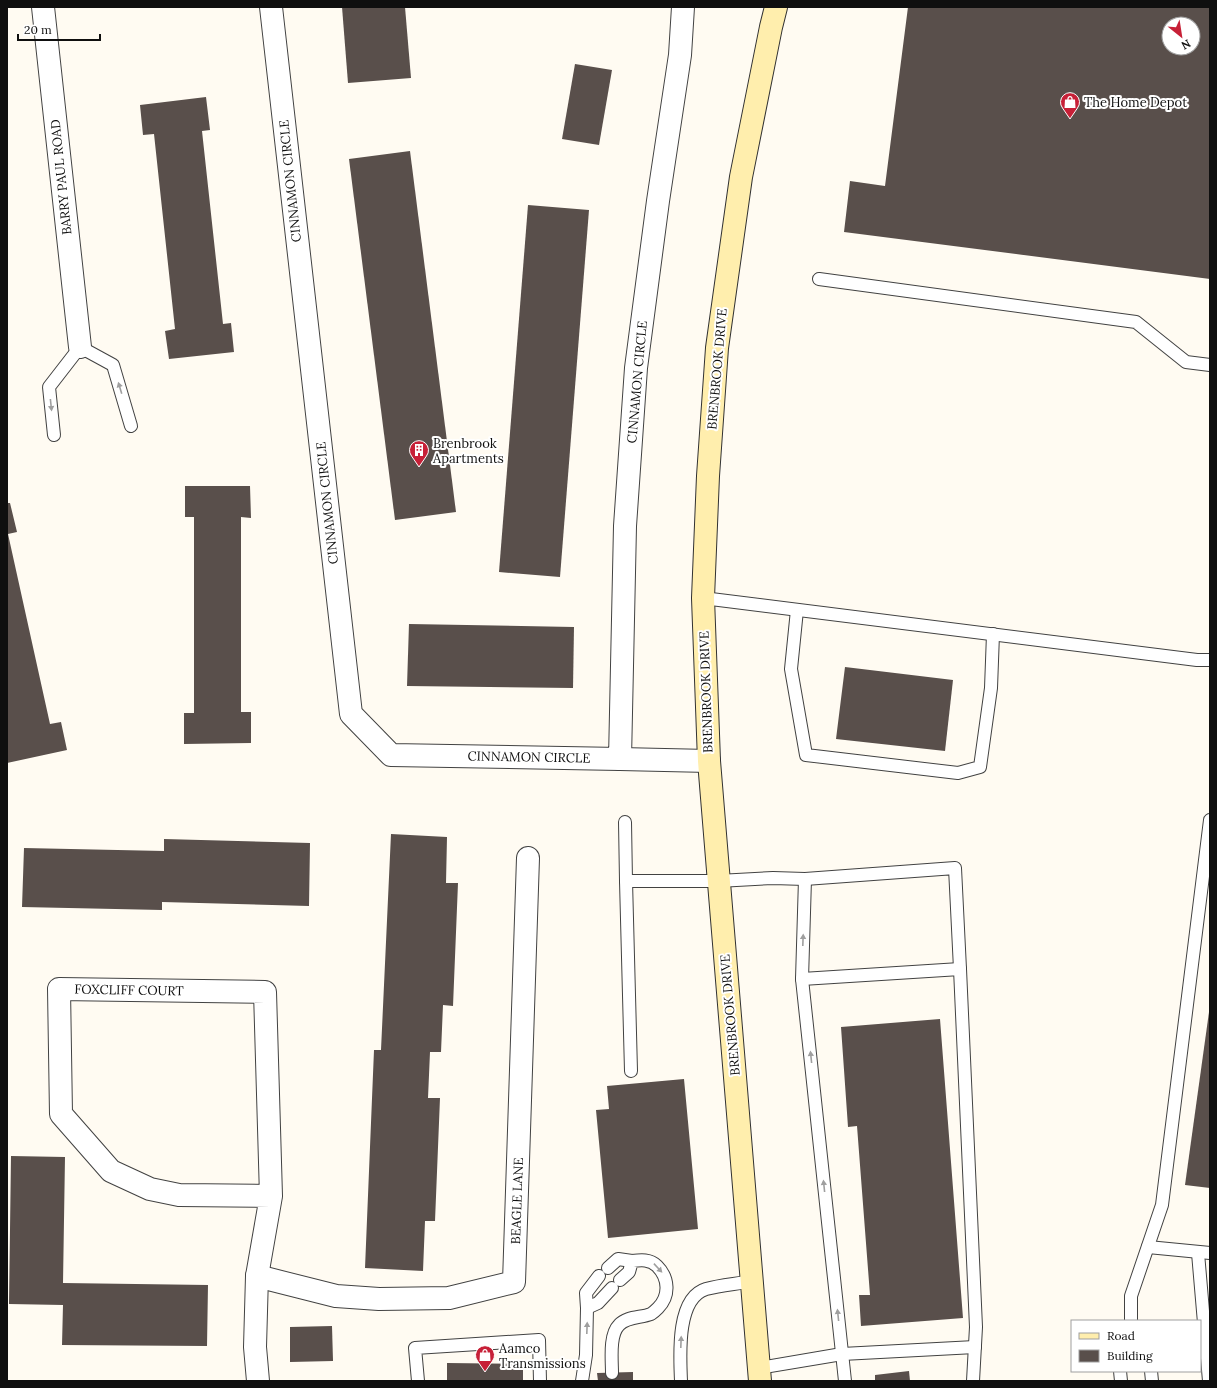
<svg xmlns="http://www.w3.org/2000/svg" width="1217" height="1388" viewBox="0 0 1217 1388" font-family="Lora,serif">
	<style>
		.building { fill: #594f4b; fill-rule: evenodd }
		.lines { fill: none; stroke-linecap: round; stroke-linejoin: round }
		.lane-casing { stroke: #424242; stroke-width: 14 }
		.street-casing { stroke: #424242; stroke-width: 24 }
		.secondary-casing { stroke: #313131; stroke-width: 24 }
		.lane { stroke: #fff; stroke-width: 12 }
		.street { stroke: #fff; stroke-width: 22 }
		.secondary { stroke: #ffeead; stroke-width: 22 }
		.oneway { fill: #9f9f9f }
		.labels { text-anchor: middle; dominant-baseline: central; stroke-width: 4; stroke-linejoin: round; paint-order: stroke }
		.poi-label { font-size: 13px; fill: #0f0f0f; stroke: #fff; text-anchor: start }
		.street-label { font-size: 13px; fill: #0f0f0f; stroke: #fff }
	</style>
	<rect width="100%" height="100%" fill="#fffbf2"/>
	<g class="building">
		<polygon points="342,7 405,7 411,78 348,83"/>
		<path d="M908 7H1210V279L844 232 850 181 885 186ZM1169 24H1193V48H1169Z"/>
		<polygon points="575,64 612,70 599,145 562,139"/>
		<polygon points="206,97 210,130 202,131 223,324 231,323 234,352 169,359 165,331 175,329 154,134 143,135 140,105"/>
		<polygon points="410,151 456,512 395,520 349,159"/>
		<polygon points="528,205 589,210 560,577 499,572"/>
		<polygon points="185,486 250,486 251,518 241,517 241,712 251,712 251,743 184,744 184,713 194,713 194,517 185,517"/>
		<polygon points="7,503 10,503 17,532 8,534 50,724 61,722 67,750 7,763"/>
		<polygon points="409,624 574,627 573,688 407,686"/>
		<polygon points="845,667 953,680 945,751 836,739"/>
		<polygon points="391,834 447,837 446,883 458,883 453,1006 443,1005 441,1052 430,1052 428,1098 440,1098 435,1221 425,1221 423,1271 365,1268 374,1050 381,1050"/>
		<polygon points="164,839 310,843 309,906 162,902 162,910 22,907 24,848 164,851"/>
		<polygon points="1209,1012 1210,1012 1210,1188 1185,1185"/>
		<polygon points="940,1019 963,1318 861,1326 859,1295 870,1295 857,1126 848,1127 841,1027"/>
		<polygon points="684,1079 698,1229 608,1238 596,1110 609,1109 607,1086"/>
		<polygon points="11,1156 65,1157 63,1283 208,1285 207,1346 62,1345 63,1305 9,1304"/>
		<polygon points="332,1326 333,1361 290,1362 290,1327"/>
		<polygon points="447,1363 523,1364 523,1381 447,1381"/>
		<polygon points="909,1371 910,1381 875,1381 875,1375"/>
		<polygon points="633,1372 633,1381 598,1381 597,1373"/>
	</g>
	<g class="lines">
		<g class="lane-casing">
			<g id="lane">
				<polyline points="819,279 1136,322 1186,362 1210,365"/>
				<polyline points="54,435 49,387 80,347 113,365 131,426"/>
				<polyline points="703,598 1197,660 1210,660"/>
				<polyline points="797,610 791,669 806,755 958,773 980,767 991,688 993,634"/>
				<polyline points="625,822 626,881 718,881 773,878 805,879 955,868 960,969"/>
				<polyline points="805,879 802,979 845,1381"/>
				<polyline points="626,881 631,1071"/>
				<polyline points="802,979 960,969 976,1327 973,1381"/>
				<polyline points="1148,1247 1210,1253"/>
				<polyline points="1198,1253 1209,1381"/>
				<polyline points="608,1268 618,1259 632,1261"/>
				<polyline points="587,1308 586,1293 599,1276"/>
				<polyline points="1131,1321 1131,1296 1162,1205 1210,820"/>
				<polyline points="759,1368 842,1354 975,1347"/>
				<polyline points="1120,1371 1121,1381"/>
				<polyline points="1151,1371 1152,1381"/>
				<path d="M612 1373C612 1360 609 1335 619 1325 627 1316 641 1318 651 1314 654 1312 656 1310 658 1308 670 1296 669 1278 657 1266 650 1259 641 1260 632 1261L629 1272 620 1280"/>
				<polyline points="418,1381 415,1348 539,1340 540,1381"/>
				<polyline points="582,1381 586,1355 587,1308 598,1303 612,1288"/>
				<path d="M681 1381C680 1356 676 1298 706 1289 721 1285 737 1284 752 1281"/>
			</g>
		</g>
		<g class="street-casing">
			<g id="street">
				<polyline points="43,7 80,347"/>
				<polyline points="271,7 351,714 391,755 620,759 625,526 636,368 658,201 680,55 683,7"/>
				<polyline points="620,759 709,761"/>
				<polyline points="257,1276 336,1296 379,1299 449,1298 514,1282 528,858"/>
				<polyline points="258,1381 255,1347 257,1276 271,1196 265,992 59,989 61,1114 111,1171 150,1189 179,1195 271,1196"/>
			</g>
		</g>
		<g class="secondary-casing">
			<polyline id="secondary" points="760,1381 709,761 703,598 708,476 717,348 741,177 771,27 776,7"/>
		</g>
		<use href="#lane" class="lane"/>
		<use href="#street" class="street"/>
		<use href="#secondary" class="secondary"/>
	</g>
	<defs><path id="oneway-solid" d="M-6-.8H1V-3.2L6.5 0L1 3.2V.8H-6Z"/></defs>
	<g class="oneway">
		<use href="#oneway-solid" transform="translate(120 388) rotate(-107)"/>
		<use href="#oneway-solid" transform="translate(51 405) rotate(84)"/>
		<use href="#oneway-solid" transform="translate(803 940) rotate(-88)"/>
		<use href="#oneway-solid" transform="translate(811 1057) rotate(-96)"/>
		<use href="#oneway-solid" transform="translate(824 1186) rotate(-96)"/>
		<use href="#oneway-solid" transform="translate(658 1268) rotate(47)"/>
		<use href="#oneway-solid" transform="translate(838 1315) rotate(-96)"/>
		<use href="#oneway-solid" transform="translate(587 1328) rotate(-88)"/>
		<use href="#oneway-solid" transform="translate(681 1342) rotate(-88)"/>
	</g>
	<defs>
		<g id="shop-pin" transform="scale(1)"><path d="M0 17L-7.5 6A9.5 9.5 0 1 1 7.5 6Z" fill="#c72037" stroke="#fff"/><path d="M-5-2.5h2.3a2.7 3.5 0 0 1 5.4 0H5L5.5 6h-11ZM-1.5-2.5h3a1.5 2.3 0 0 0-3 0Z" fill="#fff"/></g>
		<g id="building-pin" transform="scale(1)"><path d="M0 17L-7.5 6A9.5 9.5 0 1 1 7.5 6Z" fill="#c72037" stroke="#fff"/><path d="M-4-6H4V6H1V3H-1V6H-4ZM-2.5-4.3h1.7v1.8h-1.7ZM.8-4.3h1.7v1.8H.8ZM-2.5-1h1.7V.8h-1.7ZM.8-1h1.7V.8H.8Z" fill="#fff"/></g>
	</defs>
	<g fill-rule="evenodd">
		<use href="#shop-pin" x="1070" y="102"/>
		<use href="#building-pin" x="419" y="450"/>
		<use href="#shop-pin" x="485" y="1355"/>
	</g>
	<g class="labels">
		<g class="poi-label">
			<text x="1084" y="102">The Home Depot</text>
			<text x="433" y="443">Brenbrook<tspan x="433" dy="15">Apartments</tspan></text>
			<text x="499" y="1348">Aamco<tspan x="499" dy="15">Transmissions</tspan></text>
		</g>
		<g class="street-label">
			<text transform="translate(61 177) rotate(-96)">BARRY PAUL ROAD</text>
			<text transform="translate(290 181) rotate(-96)">CINNAMON CIRCLE</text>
			<text transform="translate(717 369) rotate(-85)">BRENBROOK DRIVE</text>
			<text transform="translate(637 382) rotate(-85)">CINNAMON CIRCLE</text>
			<text transform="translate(327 503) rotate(-96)">CINNAMON CIRCLE</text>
			<text transform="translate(706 692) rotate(-92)">BRENBROOK DRIVE</text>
			<text transform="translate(529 757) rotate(1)">CINNAMON CIRCLE</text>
			<text transform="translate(129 990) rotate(1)">FOXCLIFF COURT</text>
			<text transform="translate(730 1015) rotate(-95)">BRENBROOK DRIVE</text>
			<text transform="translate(517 1201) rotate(-88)">BEAGLE LANE</text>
		</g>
	</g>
	<rect width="1217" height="1388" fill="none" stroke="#0f0f0f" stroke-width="16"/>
	<rect x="1071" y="1320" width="130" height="52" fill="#ffffff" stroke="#9f9f9f"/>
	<rect x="1079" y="1333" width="20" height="6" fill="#ffeead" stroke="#9f9f9f"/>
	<text x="1107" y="1340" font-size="12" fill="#0f0f0f">Road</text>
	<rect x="1079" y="1350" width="20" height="12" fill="#594f4b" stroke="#9f9f9f"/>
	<text x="1107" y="1360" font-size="12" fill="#0f0f0f">Building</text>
	<g transform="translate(1181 36) rotate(150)"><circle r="19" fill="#ffffff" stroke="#9f9f9f"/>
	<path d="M0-3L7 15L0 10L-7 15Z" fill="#c72037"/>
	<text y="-6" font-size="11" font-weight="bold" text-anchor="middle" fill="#0f0f0f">N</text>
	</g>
	<path d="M18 34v6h82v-6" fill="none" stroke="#0f0f0f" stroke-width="2"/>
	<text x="24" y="34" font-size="12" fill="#0f0f0f" stroke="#ffffff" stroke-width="3" paint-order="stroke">20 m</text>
</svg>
